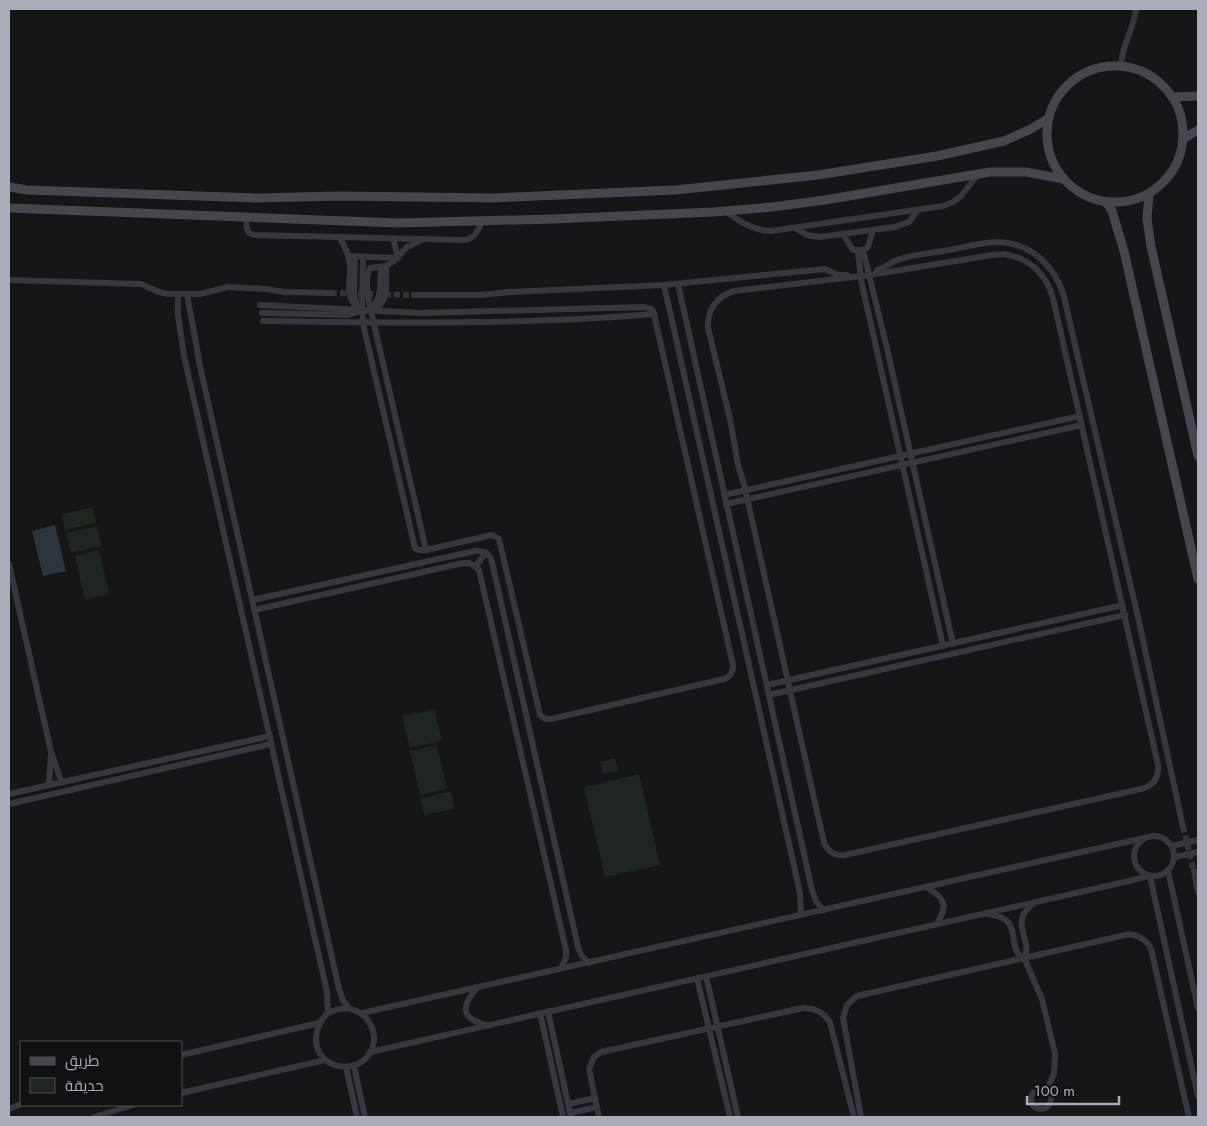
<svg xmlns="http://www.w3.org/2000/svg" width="1207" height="1126" viewBox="0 0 1207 1126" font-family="Jost,Cairo,sans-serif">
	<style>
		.green { fill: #1e261f }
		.water { fill: #2c353c }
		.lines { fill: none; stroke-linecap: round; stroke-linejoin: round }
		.street-tunnel { stroke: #333438; stroke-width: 6; stroke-dasharray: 6 3; stroke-linecap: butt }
		.street { stroke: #37383d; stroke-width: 6 }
		.secondary { stroke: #45474d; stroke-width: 9 }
	</style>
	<rect width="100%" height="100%" fill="#161618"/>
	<g class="green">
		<polygon points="93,507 96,523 65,530 62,514"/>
		<polygon points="97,526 101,546 71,553 66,533"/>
		<polygon points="99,550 109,594 85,600 75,556"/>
		<polygon points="434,709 442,741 410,748 402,716"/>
		<polygon points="437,745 447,789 420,795 410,751"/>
		<polygon points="615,758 618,771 603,774 600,762"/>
		<polygon points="639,774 660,865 605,877 584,787"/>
		<polygon points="451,791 454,809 424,815 421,798"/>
	</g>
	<polygon class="water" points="55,525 66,571 43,576 32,531"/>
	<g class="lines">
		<g class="street-tunnel">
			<polyline points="331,293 414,295"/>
			<polyline points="1183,827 1194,871"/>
		</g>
		<g class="street">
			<path d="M1121 66C1122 44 1134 29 1136 9"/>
			<path d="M726 211C739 222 754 231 771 231L943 206 953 202 961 196 978 174"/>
			<path d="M247 217C246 225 245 233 254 235L464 240C476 238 478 231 482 221"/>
			<polyline points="795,228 807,235 820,237 895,227 909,222 918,210"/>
			<polyline points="843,234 853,250 863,250 868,247 873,230"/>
			<path d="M339 237C345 246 349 255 350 266 351 283 343 299 361 309"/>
			<path d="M423 239 407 247 394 261 386 266 370 268C364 280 368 298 371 311L426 550"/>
			<polyline points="863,250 886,344 953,644"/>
			<polyline points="858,251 861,280 943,646"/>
			<path d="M1003 254C1028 257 1046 273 1053 298L1158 765C1159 776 1155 784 1145 788L845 855C835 856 828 852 824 843L744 484 738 465 730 419 708 328C707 310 717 296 734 291L870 275 992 255Z"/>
			<polyline points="348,256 398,258 393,238"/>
			<polyline points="355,257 354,294 356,303"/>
			<path d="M877 270C886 268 891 261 900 259 916 254 933 253 949 250 965 247 982 242 999 242 1031 243 1056 267 1064 297L1140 626 1183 827"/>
			<polyline points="9,280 141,284 159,292 168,294 200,294 228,287 266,289 284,292 331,293"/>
			<polyline points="678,284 812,890 816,901 823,910"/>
			<polyline points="664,285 800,893 801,915"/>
			<path d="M178 294V315L184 356 327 992 328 1013C311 1028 311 1057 335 1065 343 1068 350 1067 358 1064 392 1046 367 993 328 1013"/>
			<polyline points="187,294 200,366 339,989 343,1000 349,1008"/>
			<polyline points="414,295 480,295 510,292 664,285 825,269 838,275 847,275"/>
			<path d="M260 305 421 313 644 307 652 309 654 314 733 665C733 672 730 677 724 679L551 719H546L540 715 499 539 492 535 426 550H419L415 548 364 328 362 310 363 257"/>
			<path d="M372 310C390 304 386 282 386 266"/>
			<polyline points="372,310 380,294 381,267"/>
			<polyline points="262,313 348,315 361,311"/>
			<path d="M263 321C394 323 524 325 654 314"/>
			<polyline points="724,495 1080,416"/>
			<polyline points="726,504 1082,425"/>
			<polyline points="9,564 51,752 62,783"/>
			<polyline points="476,566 486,552"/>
			<path d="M252 600 475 551C484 550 490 554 492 562L578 947 581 955 589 963"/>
			<polyline points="254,610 463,563 470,563 479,570 566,950 566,958 561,968"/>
			<polyline points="767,685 1123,605"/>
			<polyline points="769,695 1125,615"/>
			<polyline points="49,785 51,753"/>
			<polyline points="9,794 270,736"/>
			<polyline points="9,804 271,744"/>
			<circle cx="1154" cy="856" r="20"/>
			<polyline points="1172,846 1198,840"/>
			<polyline points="1175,857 1198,852"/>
			<polyline points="1168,871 1198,1008"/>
			<polyline points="1194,871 1198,892"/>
			<polyline points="1150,876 1198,1096"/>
			<path d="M926 887C944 897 950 906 936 924"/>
			<path d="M987 914C993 915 1001 916 1006 920 1018 930 1009 952 1024 958L1042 999 1055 1054 1054 1074 1046 1091"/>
			<path d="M1024 958C1032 945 1017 930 1023 915 1025 911 1030 907 1033 903"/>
			<polyline points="706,976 738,1117"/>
			<polyline points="697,978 730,1117"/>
			<path d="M477 988C461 1006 460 1018 486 1025"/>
			<polyline points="548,1011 571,1117"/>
			<polyline points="362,1013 1144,838"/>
			<polyline points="540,1013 563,1117"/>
			<polyline points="370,1052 1129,881 1148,876"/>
			<polyline points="181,1055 319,1023"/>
			<polyline points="354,1066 365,1117"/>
			<polyline points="346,1067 357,1117"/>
			<circle cx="1041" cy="1099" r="10"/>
			<polyline points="181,1093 325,1060"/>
			<polyline points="568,1104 595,1098"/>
			<polyline points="9,1109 21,1104"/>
			<polyline points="570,1113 597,1107"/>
			<polyline points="94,1117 133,1105"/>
			<path d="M599 1117 589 1069 594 1057 601 1052 803 1008C815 1008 823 1012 830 1022L854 1117"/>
			<path d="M861 1117 843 1018 847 1005 857 996 1130 934C1140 936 1147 940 1151 949L1189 1117"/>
		</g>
		<g class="secondary">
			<circle cx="1115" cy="134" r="68"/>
			<polyline points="1172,97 1198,96"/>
			<polyline points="1183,139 1198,130"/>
			<polyline points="9,187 27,190 257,198 339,196 493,198 675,190 818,175 937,156 1004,141 1031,129 1049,118"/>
			<polyline points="1149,194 1147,219 1151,246 1198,456"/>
			<polyline points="1106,202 1112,211 1124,251 1198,579"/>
			<polyline points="9,208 398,223 553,219 714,212 772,207 825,200 990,172 1026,172 1064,179"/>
		</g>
	</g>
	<rect width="1207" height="1126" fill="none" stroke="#a8adb8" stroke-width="20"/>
	<rect x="20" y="1041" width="162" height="65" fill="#111113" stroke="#4d4f55"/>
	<rect x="30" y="1057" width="25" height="8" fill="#45474d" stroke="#4d4f55"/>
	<text x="65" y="1066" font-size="15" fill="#a8adb8">طريق</text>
	<rect x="30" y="1078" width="25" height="15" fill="#1e261f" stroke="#4d4f55"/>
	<text x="65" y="1091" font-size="15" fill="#a8adb8">حديقة</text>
	<path d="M1027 1096v8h92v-8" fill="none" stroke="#a8adb8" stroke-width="2.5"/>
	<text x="1034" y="1096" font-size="15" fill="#a8adb8" stroke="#111113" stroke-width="4" paint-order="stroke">100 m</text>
</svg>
